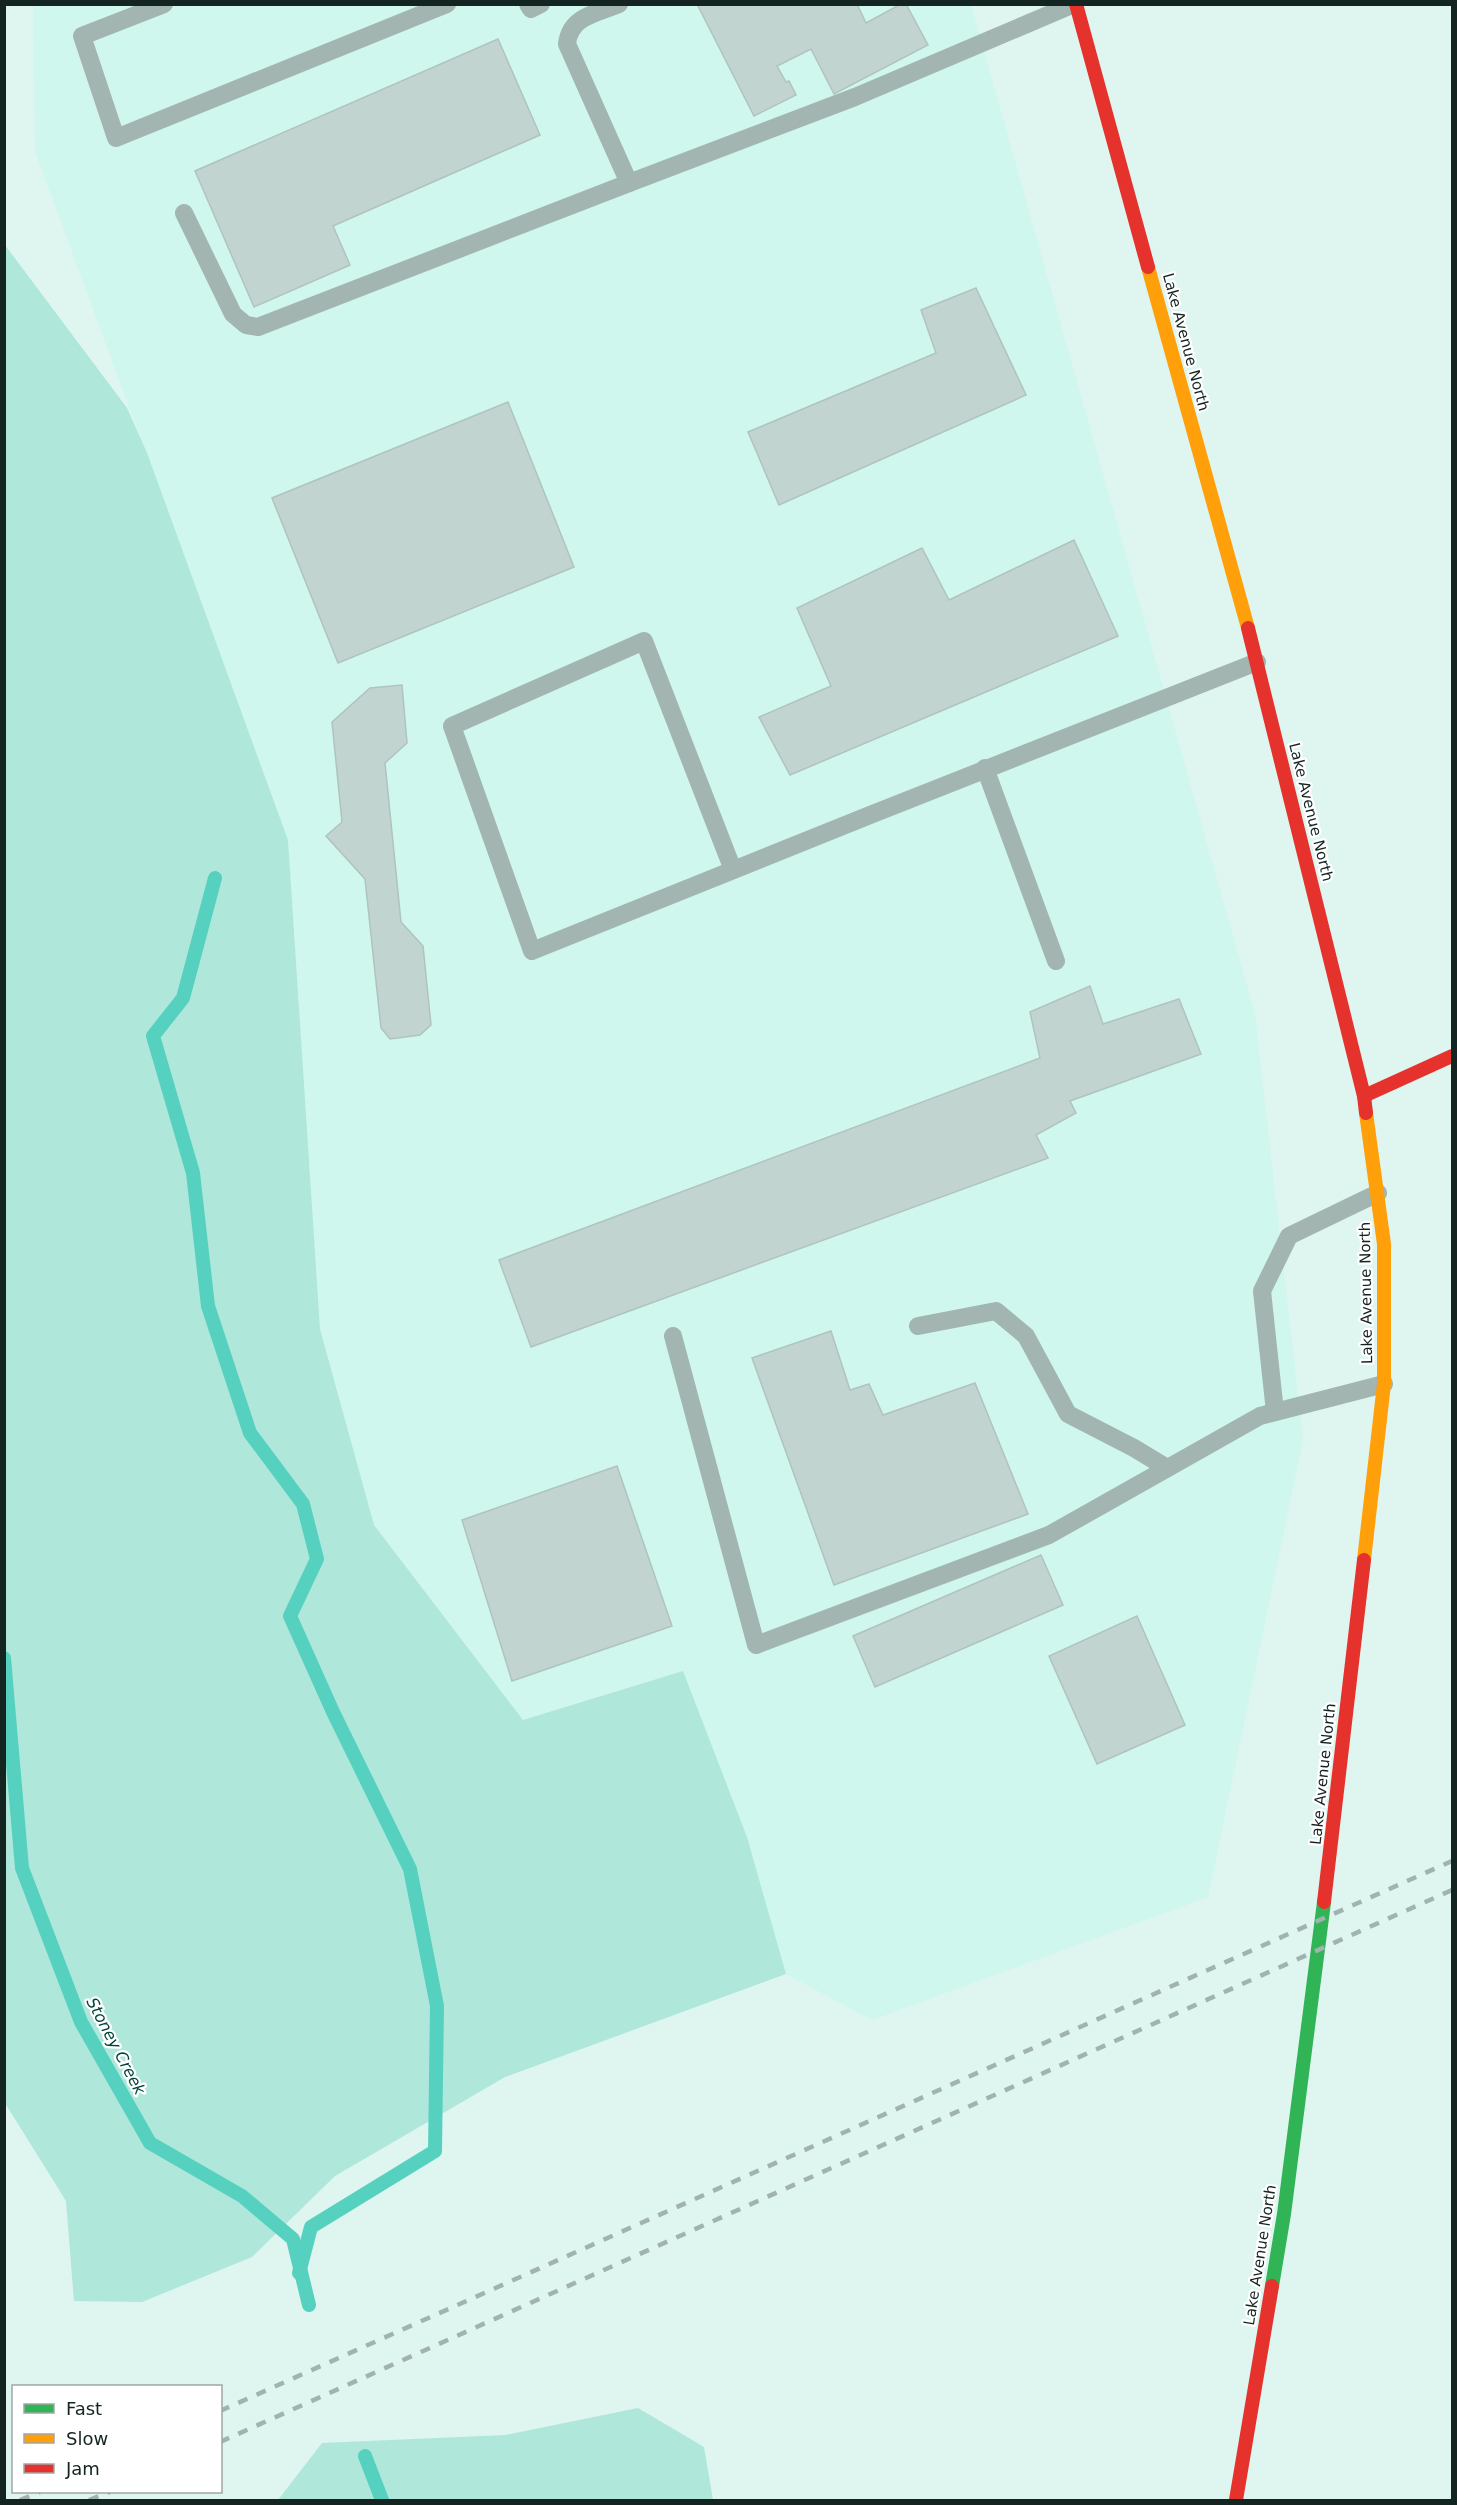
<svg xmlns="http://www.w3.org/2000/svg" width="1457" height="2505" viewBox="0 0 1457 2505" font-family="'DejaVu Sans',sans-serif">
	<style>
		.built { fill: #cff7ed }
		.green { fill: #afe7db }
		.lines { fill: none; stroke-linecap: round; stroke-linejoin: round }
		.stream { stroke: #57d1bf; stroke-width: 14 }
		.building { fill: #c1d4d0; stroke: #b0c3be; stroke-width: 1.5 }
		.lane { stroke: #a2b5b1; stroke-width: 18 }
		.fast { stroke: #30b455; stroke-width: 14 }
		.slow { stroke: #ff9f0a; stroke-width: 14 }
		.jam { stroke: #e5322d; stroke-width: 14 }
		.rail { stroke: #a1b2af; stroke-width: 4.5; stroke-dasharray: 10 10; stroke-linecap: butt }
		.labels { text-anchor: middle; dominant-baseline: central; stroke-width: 4.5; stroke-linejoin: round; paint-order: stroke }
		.street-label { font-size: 15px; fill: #142421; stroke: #fff }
		.water-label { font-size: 16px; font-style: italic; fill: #00433a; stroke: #fff }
	</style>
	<rect width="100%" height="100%" fill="#def5f0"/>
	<polygon class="built" points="33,5 971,5 1255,1014 1303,1440 1208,1897 872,2020 786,1974 747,1837 683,1671 523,1720 374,1525 320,1329 288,840 35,151"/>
	<g class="green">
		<polygon points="5,245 127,408 147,453 288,840 320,1329 374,1525 523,1720 683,1671 747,1837 786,1974 505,2077 335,2176 252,2257 142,2302 74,2301 66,2201 5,2103"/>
		<polygon points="638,2408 704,2447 713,2500 278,2500 322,2443 505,2435"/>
	</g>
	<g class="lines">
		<g class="stream">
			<polyline points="215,878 183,998 153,1036 193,1173 208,1306 250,1433 303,1504 317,1559 290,1616 333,1712 410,1869 437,2006 435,2151 311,2227 299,2273"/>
			<polyline points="4,1658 22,1868 81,2022 150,2143 242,2196 293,2239 309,2305"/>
			<polyline points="365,2456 382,2500"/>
		</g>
	</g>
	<g class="building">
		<polygon points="697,4 857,4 866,23 901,4 906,4 928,45 834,94 811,49 777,66 786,82 789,81 796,95 754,116"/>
		<polygon points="498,39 540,135 333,226 350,265 254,307 195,171"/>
		<polygon points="976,288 1026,395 779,505 748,432 936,353 921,310"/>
		<polygon points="508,402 574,567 338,663 272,498"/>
		<polygon points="1074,540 1118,636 790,775 759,717 831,686 797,608 922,548 949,600"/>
		<polygon points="402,685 407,743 385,763 401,922 423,946 431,1025 420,1035 390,1039 381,1028 365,879 326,836 342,822 332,722 370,688"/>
		<polygon points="1090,986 1103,1024 1179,999 1201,1054 1070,1101 1076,1113 1036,1135 1048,1158 531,1347 499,1260 1040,1058 1030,1012"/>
		<polygon points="831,1331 850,1390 869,1384 883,1415 975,1383 1028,1514 834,1585 752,1358"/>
		<polygon points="617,1466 672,1626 512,1681 462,1520"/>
		<polygon points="1041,1555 1063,1605 875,1687 853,1636"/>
		<polygon points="1137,1616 1185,1725 1097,1764 1049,1656"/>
	</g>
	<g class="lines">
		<g class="lane">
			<polyline points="164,4 82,36 116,138 447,4"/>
			<polyline points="528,4 531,9 541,4"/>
			<polyline points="629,183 855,97 1074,4"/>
			<path d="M184 213 233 314 246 325 258 327 629 183 567 44C570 16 596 14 619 4"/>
			<polyline points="985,768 1056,961"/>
			<path d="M733 870 644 641 452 726 532 951C773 854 1015 756 1257 662"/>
			<polyline points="918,1326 996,1311 1026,1336 1068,1414 1134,1448 1167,1468"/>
			<polyline points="673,1336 756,1645 1049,1535 1260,1416 1384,1384"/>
			<polyline points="1275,1412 1262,1291 1289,1236 1378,1193"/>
		</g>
		<polyline class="fast" points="1272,2286 1284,2214 1324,1902"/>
		<g class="slow">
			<polyline points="1148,267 1248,628"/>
			<polyline points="1364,1560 1384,1384 1384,1244 1366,1113"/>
		</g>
		<g class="jam">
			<polyline points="1076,4 1148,267"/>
			<polyline points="1248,628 1364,1096 1366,1113"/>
			<polyline points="1364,1096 1452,1056"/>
			<polyline points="1324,1902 1364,1560"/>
			<polyline points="1236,2500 1272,2286"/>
		</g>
		<g class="rail">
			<polyline points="220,2411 1452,1861"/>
			<polyline points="220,2442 1452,1890"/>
			<polyline points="20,2500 40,2492"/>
			<polyline points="89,2500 110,2492"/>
		</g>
	</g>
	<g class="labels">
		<g class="street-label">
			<text transform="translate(1186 342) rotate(75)">Lake Avenue North</text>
			<text transform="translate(1311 812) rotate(76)">Lake Avenue North</text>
			<text transform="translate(1366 1293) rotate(-91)">Lake Avenue North</text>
			<text transform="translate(1323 1774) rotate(-84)">Lake Avenue North</text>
			<text transform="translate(1260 2255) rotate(-81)">Lake Avenue North</text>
		</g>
		<g class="water-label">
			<text transform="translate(116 2046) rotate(62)">Stoney Creek</text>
		</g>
	</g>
	<rect width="1457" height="2505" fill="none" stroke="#142421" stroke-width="12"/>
	<rect x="12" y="2385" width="210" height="108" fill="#ffffff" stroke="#a1a7a6" stroke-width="1.5"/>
	<rect x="24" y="2404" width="30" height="9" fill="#30b455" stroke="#a1a7a6" stroke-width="1.5"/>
	<text x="66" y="2415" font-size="18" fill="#142421">Fast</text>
	<rect x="24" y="2434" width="30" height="9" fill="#ff9f0a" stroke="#a1a7a6" stroke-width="1.5"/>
	<text x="66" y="2445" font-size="18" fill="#142421">Slow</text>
	<rect x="24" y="2464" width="30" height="9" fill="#e5322d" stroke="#a1a7a6" stroke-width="1.5"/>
	<text x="66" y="2475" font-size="18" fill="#142421">Jam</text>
</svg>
